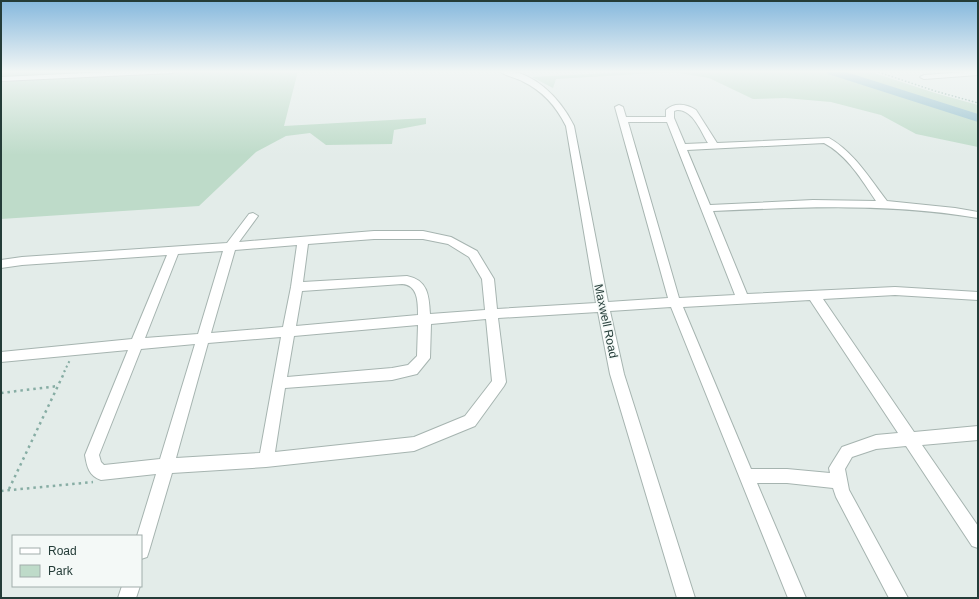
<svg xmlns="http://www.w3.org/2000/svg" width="979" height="599" viewBox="0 0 979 599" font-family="Helvetica,sans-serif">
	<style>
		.green { fill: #bedbc9 }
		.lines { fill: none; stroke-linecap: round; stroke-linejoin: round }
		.river { fill: #90bdcc; fill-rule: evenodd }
		.minor-casing { stroke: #a6b4b0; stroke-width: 2 }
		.path-far2 { stroke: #87ada4; stroke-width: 1.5; stroke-dasharray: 1.5 2; stroke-linecap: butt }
		.path-far1 { stroke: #87ada4; stroke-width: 2; stroke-dasharray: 2 3; stroke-linecap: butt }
		.path { stroke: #87ada4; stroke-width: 2.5; stroke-dasharray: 2.5 4; stroke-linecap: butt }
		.minor { fill: #fff; fill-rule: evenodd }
		.labels { text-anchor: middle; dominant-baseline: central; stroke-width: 3; stroke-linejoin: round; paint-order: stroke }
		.street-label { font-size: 12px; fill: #243c38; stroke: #f4f9f7 }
	</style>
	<rect width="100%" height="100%" fill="#e3ece9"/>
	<g class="green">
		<polygon points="86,71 298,71 284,126 426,118 426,124 394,130 392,144 326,145 310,133 286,136 256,152 199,206 1,219 1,73"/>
		<polygon points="648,71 868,71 935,93 978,105 978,147 916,134 881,115 831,102 785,98 753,99 709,78 673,72 556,79 553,88 532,77"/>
	</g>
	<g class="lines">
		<polygon class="river" points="826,71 843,71 978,114 978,122 828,74"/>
		<g class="minor-casing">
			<g id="minor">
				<polygon points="130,71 176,71 172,73 1,81 1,77"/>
				<path d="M499 71C532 68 561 99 574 126L608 302 668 298 615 107 619 105 623 107 626 117H666V110C674 102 687 104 696 110L717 143 829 138C854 152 870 179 887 201L955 208 978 212V218C890 203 802 207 713 211L747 294 895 287 978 292V300L895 295 823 299 914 432 978 426V440L922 445 978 526V548L972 546 906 446 876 449 852 457 845 469 849 490 908 598H889L836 497 833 488 787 483H757L806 598H788L671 307 610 311 624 374 695 598H677L610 374 598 312 498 318 506 382 504 386 475 426 414 451 266 467 172 473 149 551 147 557 141 559V536H137L156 474 101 480C89 476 87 467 85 455L128 350 1 362V352L132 339 167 255 22 265 1 268V260L22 257 227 243 249 214 253 213 258 216 239 242 374 231H423L451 237 477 251 494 279 497 309 596 303 566 126C556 106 543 91 522 81 515 77 505 76 499 71ZM677 110C693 109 701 132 708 143L685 144 674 118V111ZM628 122H667L735 295 679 298ZM824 143C847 155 862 180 876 201L813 200 710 205 687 150ZM374 239H423L448 244 469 257 482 279 485 310 430 314C429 296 428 280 407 276L303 282 308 244ZM297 245 291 287 283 327 211 333 235 250ZM223 251 198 334 145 338 178 254ZM402 284C418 285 418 302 418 315L296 326 302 291ZM810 300 898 433 876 435 842 447 832 463 829 468 830 473 787 469H751L683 307ZM486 319 492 381 465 416 414 437 275 452 285 388 392 380 417 374 430 358 431 324ZM418 325 417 356 408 365 392 368 287 377 294 336ZM281 337 260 453 176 458 208 343ZM195 344 160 459 104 465 101 462 99 455 141 349Z"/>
				<polygon points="978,71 978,75 924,79 920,77 924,75"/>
				<polygon points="122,586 140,586 136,598 118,598"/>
			</g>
		</g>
		<polyline class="path-far2" points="875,71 935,91 978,103"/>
		<polyline class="path-far1" points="64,372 70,360"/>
		<g class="path">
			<polyline points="1,393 58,386"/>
			<polyline points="9,489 65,371"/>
			<polyline points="1,491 93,482"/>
		</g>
		<use href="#minor" class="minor"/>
	</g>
	<linearGradient id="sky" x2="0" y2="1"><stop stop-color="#85b8dd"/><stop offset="0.46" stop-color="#f2f6f5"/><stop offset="1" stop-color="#f2f6f5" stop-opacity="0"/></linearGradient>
	<rect width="979" height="155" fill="url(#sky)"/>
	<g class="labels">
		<g class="street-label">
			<text transform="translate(606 321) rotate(78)">Maxwell Road</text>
		</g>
	</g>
	<rect width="979" height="599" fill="none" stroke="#243c38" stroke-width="4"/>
	<rect x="12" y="535" width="130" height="52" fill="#f4f9f7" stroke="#a1adab"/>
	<rect x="20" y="548" width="20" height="6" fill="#ffffff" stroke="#a1adab"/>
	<text x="48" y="555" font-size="12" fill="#243c38">Road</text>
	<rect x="20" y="565" width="20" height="12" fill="#bedbc9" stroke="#a1adab"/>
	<text x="48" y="575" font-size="12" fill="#243c38">Park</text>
</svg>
